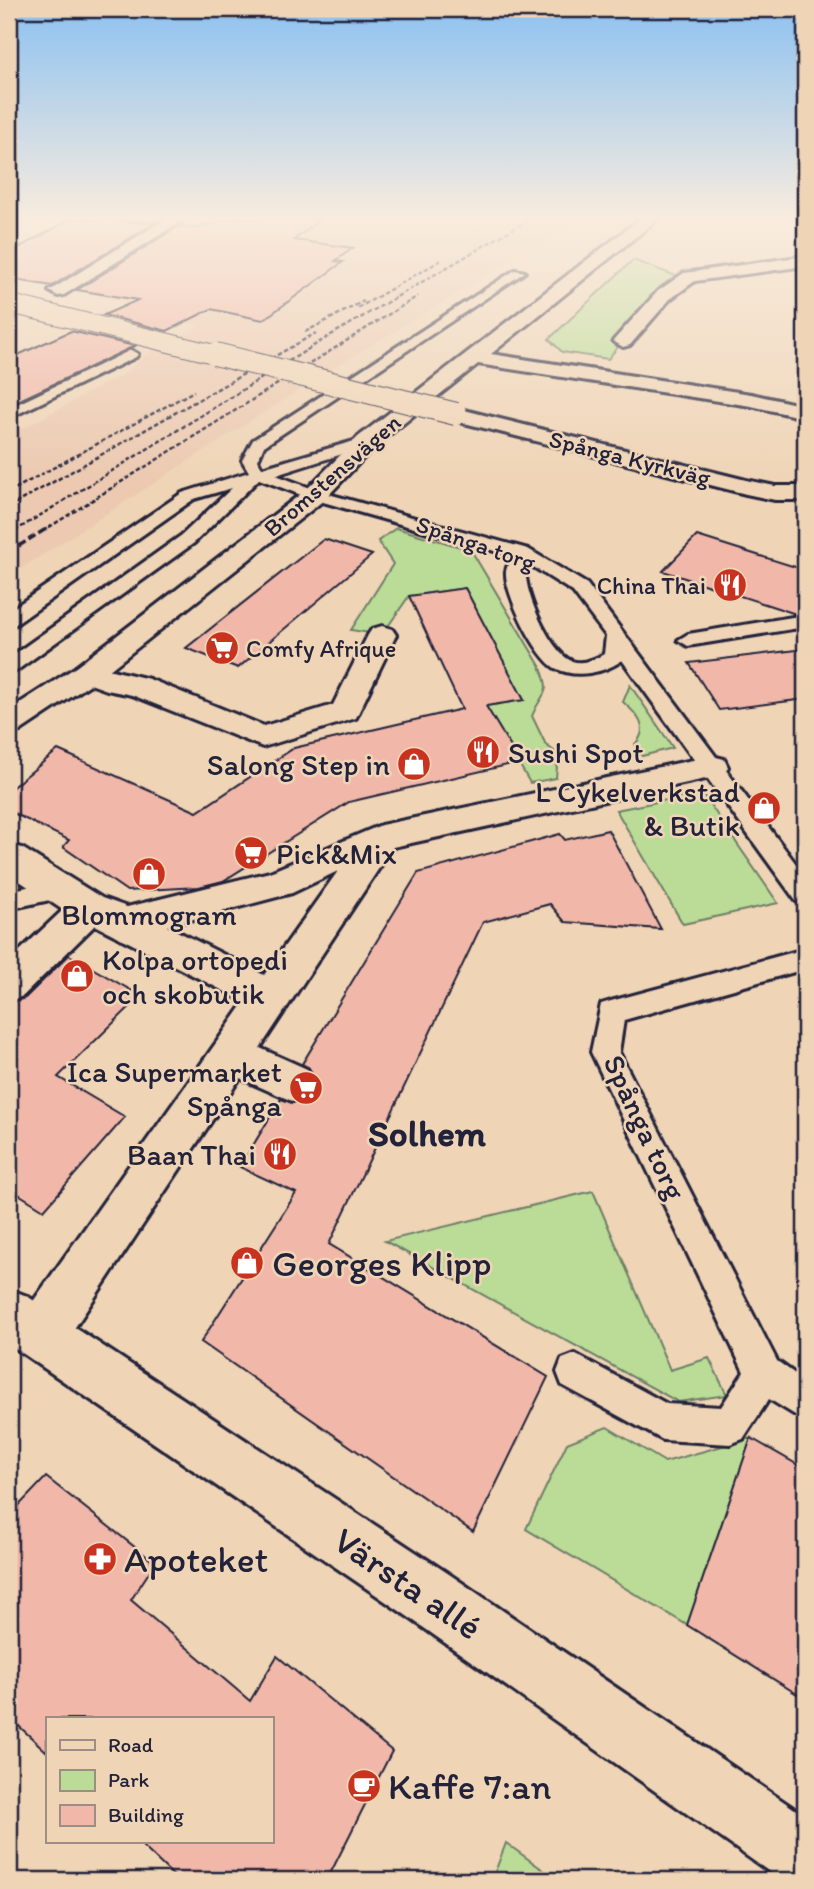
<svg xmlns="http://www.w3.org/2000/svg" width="814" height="1889" viewBox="0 0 814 1889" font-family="Itim,sans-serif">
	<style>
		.built { fill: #ecc9b0 }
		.green { fill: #badc96; stroke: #6e7f68; stroke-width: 2 }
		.building { fill: #f1b8a9; stroke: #22223b; stroke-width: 2 }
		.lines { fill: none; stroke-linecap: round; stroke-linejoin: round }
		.service-casing { stroke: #22223b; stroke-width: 6 }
		.pedestrian-casing { stroke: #22223b; stroke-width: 6 }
		.minor-casing { stroke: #22223b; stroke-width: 6 }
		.tertiary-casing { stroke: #22223b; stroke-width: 6 }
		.service { fill: #efd4b6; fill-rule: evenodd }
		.pedestrian { fill: #efd4b6; fill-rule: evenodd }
		.minor { fill: #efd4b6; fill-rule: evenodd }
		.tertiary { fill: #efd4b6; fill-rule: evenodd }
		.rail-far1 { stroke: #22223b; stroke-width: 2.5; stroke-dasharray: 4.5 2.5; stroke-linecap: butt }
		.rail { stroke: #22223b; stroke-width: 3.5; stroke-dasharray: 8 3.5; stroke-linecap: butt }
		.tertiary-bridge-far1-casing { stroke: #22223b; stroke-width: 20; stroke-linecap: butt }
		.tertiary-bridge-casing { stroke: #22223b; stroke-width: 24; stroke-linecap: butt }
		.tertiary-bridge-far1 { stroke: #efd4b6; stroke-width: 18 }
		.tertiary-bridge { stroke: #efd4b6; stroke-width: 22 }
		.labels { text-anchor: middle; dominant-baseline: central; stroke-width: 5; stroke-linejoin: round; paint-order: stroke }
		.far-street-label { font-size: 24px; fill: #22223b; stroke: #efd4b6 }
		.far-poi-label { font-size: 24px; fill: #22223b; stroke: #efd4b6; text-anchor: end }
		.poi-label { font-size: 30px; fill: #22223b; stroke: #efd4b6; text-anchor: end }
		.street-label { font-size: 30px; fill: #22223b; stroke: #efd4b6 }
		.district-label { font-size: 37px; font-weight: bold; fill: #22223b; stroke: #efd4b6 }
		.near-poi-label { font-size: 37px; fill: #22223b; stroke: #efd4b6; text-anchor: start }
		.near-street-label { font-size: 37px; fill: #22223b; stroke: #efd4b6 }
	</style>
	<rect width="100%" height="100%" fill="#efd4b6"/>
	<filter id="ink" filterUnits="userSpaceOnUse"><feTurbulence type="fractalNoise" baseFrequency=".0143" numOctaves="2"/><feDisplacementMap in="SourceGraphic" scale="14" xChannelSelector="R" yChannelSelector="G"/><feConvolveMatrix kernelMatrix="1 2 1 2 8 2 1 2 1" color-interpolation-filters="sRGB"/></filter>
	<g filter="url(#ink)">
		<polygon class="built" points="208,219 454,219 481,225 492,219 576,219 505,265 335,367 9,576 9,436 127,372 145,355 199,326 78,289"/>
		<g class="green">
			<polygon points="633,260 676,276 608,359 562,352 549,339"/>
			<path d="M396 528 471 550 540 666C553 697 542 690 532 716L546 745 558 754 556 778 530 783 486 706 524 700 465 588 409 596 382 635 351 630 393 564 378 541Z"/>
			<path d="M630 685 673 748 642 756 635 744C651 728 636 713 623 702Z"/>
			<polygon points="702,793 778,903 683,924 616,810"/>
			<polygon points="593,1191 670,1370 709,1358 727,1395 678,1402 385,1241"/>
			<polygon points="607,1427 665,1462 751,1438 687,1625 526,1529 567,1443"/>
			<polygon points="506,1843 557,1880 492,1880"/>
		</g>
		<g class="building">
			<polygon points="71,219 155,223 52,286 9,279 9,253"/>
			<polygon points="225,219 320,219 294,240 353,248 335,261 343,262 263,320 211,309 167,331 104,315 138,300 77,290 179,226 200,228"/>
			<polygon points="71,331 135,346 9,405 9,359"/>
			<polygon points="697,536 805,570 805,613 796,614 663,571"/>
			<polygon points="324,539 372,555 238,668 186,648"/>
			<polygon points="465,588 524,700 486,706 520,762 349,802 223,881 199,887 127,891 63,847 69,840 9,811 9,790 58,750 197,812 294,748 462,709 409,596"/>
			<polygon points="805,649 805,699 719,710 689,663"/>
			<polygon points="608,830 661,929 565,922 550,904 483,922 329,1244 548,1377 473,1532 201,1342 296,1193 240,1167 281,1099 293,1103 309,1096 315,1081 309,1068 302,1064 418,873 560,834 565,840"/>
			<polygon points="69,955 141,996 58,1077 125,1117 44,1210 9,1188 9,1003 25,998"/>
			<polygon points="751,1438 805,1469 805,1699 687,1625"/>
			<polygon points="46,1477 155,1563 131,1600 250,1701 277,1656 392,1751 327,1880 178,1880 138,1842 271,1842 271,1719 47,1719 47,1752 9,1717 9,1516"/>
		</g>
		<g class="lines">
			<g class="service-casing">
				<g id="service">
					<path d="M515 270 525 272 264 446 258 460 262 468 361 439H371V445L276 475 321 492 528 549 587 584 805 876V903L796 901 622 660C605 673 575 679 555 668 536 657 504 593 506 571 507 566 510 560 512 556L309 498 259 479 194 543 16 671 9 673V658L182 535 232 488 194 499 16 624 9 626V611L182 493 249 472 242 460 253 440ZM527 563 573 592 606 636 604 654C595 659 583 665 572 661 550 653 519 584 527 563Z"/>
					<polygon points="131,350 138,354 136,357 9,418 9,408"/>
					<polygon points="805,615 805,627 688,646 678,640 688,634"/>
					<polygon points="59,880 68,882 72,889 68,896 9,909 9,891"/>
					<polygon points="805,949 805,969 624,1020 619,1052 777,1361 805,1381 805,1421 769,1399 743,1439 730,1444 663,1440 562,1385 557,1372 562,1359 575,1354 667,1404 721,1407 744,1372 591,1052 601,1004 611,1001"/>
				</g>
			</g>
			<g class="pedestrian-casing">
				<path id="pedestrian" d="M712 756 724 759 728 767 724 775 393 847 260 1048 307 1069 313 1082 307 1095 292 1101 240 1078 58 1353 40 1360 22 1353 15 1335 22 1317 245 1002 95 925 23 996 9 1001V961L63 910 9 874V844L22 848 102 898 127 907 270 872 381 825ZM338 871 264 975 167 926 292 893Z"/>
			</g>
			<g class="minor-casing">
				<g id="minor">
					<polygon points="166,219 185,219 64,295 58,296 49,291"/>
					<polygon points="805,256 805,266 695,281 670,299 630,345 623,347 613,341 658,291 684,273"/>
					<polygon points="382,626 392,629 396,635 356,718 263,747 132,695 107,690 76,679 72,673 76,667 87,664 149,679 264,726 333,705 368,635 372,629"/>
					<polygon points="9,1289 27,1296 449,1574 805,1816 805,1880 781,1880 407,1616 9,1344"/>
				</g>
			</g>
			<g class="tertiary-casing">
				<g id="tertiary">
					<polygon points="640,219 658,219 491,354 751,394 805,406 805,418 751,406 478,364 374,447 324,500 98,679 20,731 9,734 9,710 76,667 306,490 358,437"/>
					<polygon points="456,408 746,480 775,486 805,486 805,500 775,500 746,494 448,419 445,414 448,409"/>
				</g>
			</g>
			<use href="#service" class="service"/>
			<use href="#pedestrian" class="pedestrian"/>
			<use href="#minor" class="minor"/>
			<use href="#tertiary" class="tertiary"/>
			<g class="rail-far1">
				<polyline points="358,308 443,259"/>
				<polyline points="305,332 364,301"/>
				<polyline points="9,492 194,391"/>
				<polyline points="9,507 316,333"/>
				<polyline points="15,531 331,335 530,219"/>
				<polyline points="43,531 418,296"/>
			</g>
			<g class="rail">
				<polyline points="9,535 18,529"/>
				<polyline points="9,552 46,529"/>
			</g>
			<g class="tertiary-bridge-far1-casing">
				<polyline id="tertiary-bridge-far1" points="15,305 222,356"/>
			</g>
			<g class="tertiary-bridge-casing">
				<polyline id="tertiary-bridge" points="215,354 456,414"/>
			</g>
			<use href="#tertiary-bridge-far1" class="tertiary-bridge-far1"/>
			<use href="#tertiary-bridge" class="tertiary-bridge"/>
		</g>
	</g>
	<linearGradient id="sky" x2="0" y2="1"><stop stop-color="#8bc1f1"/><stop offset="0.45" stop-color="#f8ecde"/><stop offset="1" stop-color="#f8ecde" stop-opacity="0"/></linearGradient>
	<rect width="814" height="484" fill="url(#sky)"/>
	<defs>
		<g id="restaurant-disc" transform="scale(1.75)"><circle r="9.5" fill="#c8321e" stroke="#efd4b6"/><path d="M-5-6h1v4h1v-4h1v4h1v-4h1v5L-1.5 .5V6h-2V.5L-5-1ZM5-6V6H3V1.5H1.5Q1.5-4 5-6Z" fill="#fff"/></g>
		<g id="supermarket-disc" transform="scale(1.75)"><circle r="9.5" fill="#c8321e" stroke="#efd4b6"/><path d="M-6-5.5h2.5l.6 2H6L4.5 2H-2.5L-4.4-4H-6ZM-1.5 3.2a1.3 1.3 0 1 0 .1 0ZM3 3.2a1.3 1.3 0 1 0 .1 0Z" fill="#fff"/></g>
		<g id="shop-disc" transform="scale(1.75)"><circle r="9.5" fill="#c8321e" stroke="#efd4b6"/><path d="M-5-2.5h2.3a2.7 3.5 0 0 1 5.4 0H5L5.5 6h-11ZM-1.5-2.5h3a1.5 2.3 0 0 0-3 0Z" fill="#fff"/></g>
		<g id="pharmacy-disc" transform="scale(1.75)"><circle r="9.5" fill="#c8321e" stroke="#efd4b6"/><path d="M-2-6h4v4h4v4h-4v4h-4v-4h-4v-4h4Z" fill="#fff"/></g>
		<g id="cafe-disc" transform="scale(1.75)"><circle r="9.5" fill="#c8321e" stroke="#efd4b6"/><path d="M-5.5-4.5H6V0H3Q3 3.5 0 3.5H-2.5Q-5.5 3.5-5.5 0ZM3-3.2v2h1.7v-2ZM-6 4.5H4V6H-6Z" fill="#fff"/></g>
	</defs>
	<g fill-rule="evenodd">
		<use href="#restaurant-disc" x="730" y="585"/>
		<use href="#supermarket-disc" x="222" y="648"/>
		<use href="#restaurant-disc" x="483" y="752"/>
		<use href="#shop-disc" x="414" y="764"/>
		<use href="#shop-disc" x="764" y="808"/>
		<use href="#supermarket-disc" x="251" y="853"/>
		<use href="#shop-disc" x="149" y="874"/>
		<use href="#shop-disc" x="77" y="976"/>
		<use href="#supermarket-disc" x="306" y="1088"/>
		<use href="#restaurant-disc" x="280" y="1154"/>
		<use href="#shop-disc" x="247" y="1263"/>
		<use href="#pharmacy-disc" x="100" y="1559"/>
		<use href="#cafe-disc" x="364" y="1786"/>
	</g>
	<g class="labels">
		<g class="far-street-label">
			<text transform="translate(630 458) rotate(14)">Spånga Kyrkväg</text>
			<text transform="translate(332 475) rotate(-41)">Bromstensvägen</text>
			<text transform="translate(476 543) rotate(19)">Spånga torg</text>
		</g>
		<g class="far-poi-label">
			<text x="706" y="585">China Thai</text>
			<text x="246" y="648" text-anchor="start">Comfy Afrique</text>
		</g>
		<g class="poi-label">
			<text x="508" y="752" text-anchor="start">Sushi Spot</text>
			<text x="390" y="764">Salong Step in</text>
			<text x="740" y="791">L Cykelverkstad<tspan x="740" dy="34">&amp; Butik</tspan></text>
			<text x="276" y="853" text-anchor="start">Pick&amp;Mix</text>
			<text x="149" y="914" text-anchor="middle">Blommogram</text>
			<text x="102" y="959" text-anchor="start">Kolpa ortopedi<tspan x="102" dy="34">och skobutik</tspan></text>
			<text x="282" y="1071">Ica Supermarket<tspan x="282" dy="34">Spånga</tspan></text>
			<text x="256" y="1154">Baan Thai</text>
		</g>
		<g class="street-label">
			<text transform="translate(645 1127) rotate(65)">Spånga torg</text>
		</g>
		<g class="district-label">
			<text x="427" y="1133">Solhem</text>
		</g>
		<g class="near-poi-label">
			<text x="272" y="1263">Georges Klipp</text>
			<text x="124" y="1559">Apoteket</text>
			<text x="388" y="1786">Kaffe 7:an</text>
		</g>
		<g class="near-street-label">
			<text transform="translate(408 1583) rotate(34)">Värsta allé</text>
		</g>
	</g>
	<rect width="814" height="1889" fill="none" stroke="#efd4b6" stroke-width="35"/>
	<rect x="18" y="18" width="779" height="1854" fill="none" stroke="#22223b" stroke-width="2.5" filter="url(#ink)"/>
	<rect x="46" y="1717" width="228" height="126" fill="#efd4b6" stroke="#9d8d85" stroke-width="2"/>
	<rect x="60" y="1740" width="35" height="10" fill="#efd4b6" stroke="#9d8d85" stroke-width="2"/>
	<text x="108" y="1752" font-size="21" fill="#22223b">Road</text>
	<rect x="60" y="1770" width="35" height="21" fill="#badc96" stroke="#9d8d85" stroke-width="2"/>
	<text x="108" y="1787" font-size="21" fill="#22223b">Park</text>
	<rect x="60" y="1805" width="35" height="21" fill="#f1b8a9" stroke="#9d8d85" stroke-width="2"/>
	<text x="108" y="1822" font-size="21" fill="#22223b">Building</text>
</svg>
